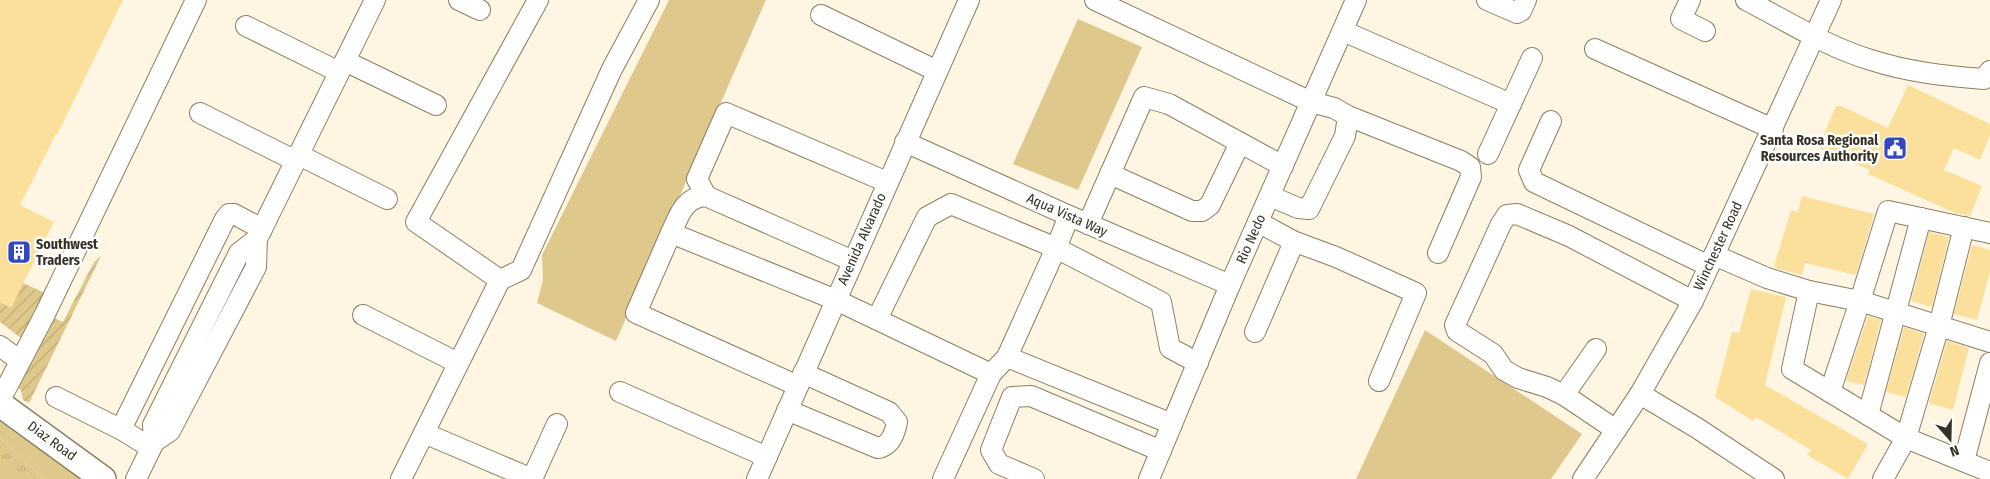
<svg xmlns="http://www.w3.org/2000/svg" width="1990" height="479" viewBox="0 0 1990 479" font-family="'Fira Sans Condensed',sans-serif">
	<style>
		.grass { fill: #dfc88b }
		.park { fill: url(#park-tufts) }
		.garden { fill: url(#garden-furrows) }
		.building { fill: #fae09a }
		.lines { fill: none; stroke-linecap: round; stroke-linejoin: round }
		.minor-casing { stroke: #8a7f62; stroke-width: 22 }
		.major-casing { stroke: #8a7f62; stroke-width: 28 }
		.path { stroke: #bfb8a7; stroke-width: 2.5; stroke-dasharray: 1 4; stroke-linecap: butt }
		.minor { stroke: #fff; stroke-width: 20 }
		.major { stroke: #fff; stroke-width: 25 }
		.labels { text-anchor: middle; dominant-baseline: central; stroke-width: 5; stroke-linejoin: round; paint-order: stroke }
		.poi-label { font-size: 14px; font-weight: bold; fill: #363125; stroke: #fff; text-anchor: end }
		.street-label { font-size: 14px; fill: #363125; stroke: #fff }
	</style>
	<defs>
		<pattern id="park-tufts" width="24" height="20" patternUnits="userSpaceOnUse" patternTransform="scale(1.25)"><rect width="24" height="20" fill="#dfc88b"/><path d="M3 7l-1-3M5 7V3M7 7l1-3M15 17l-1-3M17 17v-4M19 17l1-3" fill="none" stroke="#c0ac78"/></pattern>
		<pattern id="garden-furrows" width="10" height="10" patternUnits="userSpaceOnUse" patternTransform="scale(1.25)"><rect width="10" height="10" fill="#dfc88b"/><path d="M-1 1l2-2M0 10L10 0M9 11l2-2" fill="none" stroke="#c0ac78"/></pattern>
	</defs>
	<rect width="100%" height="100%" fill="#fef6e3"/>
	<g class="grass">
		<polygon points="669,0 766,0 616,341 537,303 543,280 542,255"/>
		<polygon points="1078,19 1142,47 1078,190 1013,164"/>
		<polygon points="1425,330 1582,434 1551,479 1356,479"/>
		<polygon points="0,419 86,479 44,479 0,438"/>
	</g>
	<polygon class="park" points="0,438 44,479 0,479"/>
	<g class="garden">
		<polygon points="101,256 29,403 23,400 21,390 17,388 51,317 63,322 94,262"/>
		<polygon points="23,283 45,293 21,338 0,322 0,302 11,307"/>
	</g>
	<g class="building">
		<polygon points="0,0 123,0 57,135 56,134 20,205 54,222 11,308 0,302"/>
		<polygon points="1908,85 1990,124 1990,135 1980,160 1954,148 1944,170 1982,186 1970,216 1955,213 1868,174 1870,170 1822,150 1819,146 1836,106 1841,106 1888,128"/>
		<polygon points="1802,196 1874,214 1856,275 1805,263 1802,275 1775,268 1775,263 1791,210 1798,212"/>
		<polygon points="1929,232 1949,237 1932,307 1911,301"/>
		<polygon points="1972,245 1990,250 1990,272 1977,320 1954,314"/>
		<polygon points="1751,289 1786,297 1765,385 1868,444 1848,479 1807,455 1811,450 1756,417 1753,421 1715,397 1732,332 1739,333"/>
		<polygon points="1868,316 1881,320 1864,385 1846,381"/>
		<polygon points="1904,327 1924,334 1906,397 1886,392"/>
		<polygon points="1947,341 1969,348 1953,410 1929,403"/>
	</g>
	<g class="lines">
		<g class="minor-casing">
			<g id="minor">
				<polyline points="459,0 480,10"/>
				<polyline points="1095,0 1311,102 1334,108 1348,116 1345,136 1309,209 1298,208 1270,196"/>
				<polyline points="1487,0 1517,13 1521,11 1526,0"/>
				<polyline points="1690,0 1681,19 1705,31"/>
				<path d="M1746 0C1787 21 1827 47 1871 60 1908 72 1945 76 1984 79L1990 71"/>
				<polyline points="821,15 937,71"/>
				<polyline points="246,26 339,72"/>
				<polyline points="1343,31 1511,104"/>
				<polyline points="1595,49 1773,129"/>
				<polyline points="345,61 436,105"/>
				<polyline points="200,113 296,161"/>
				<polyline points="1348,116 1461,161 1470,167 1471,177 1438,253"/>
				<polyline points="1551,121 1529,170 1534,182 1709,266"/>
				<polyline points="905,142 1065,214 1230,285"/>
				<polyline points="1488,154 1532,58"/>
				<polyline points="299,155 387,199"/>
				<polyline points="1110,174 1192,211 1202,211 1210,205 1240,143"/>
				<polyline points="706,196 697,179 726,113 887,182"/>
				<polyline points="1258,222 1293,241 1336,257 1416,293 1379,381"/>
				<polyline points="1088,224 1144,97 1169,104 1283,166"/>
				<polyline points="1964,227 1939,326 1906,438 1990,472"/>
				<path d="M671 233C679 216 684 197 706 196L853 261"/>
				<polyline points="1714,255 1767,278 1809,291 1792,369 1906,438 1883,479"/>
				<polyline points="500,280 416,222 538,0"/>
				<polyline points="1809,291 1860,301 1888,211 1990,233"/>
				<polyline points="363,315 458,363"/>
				<polyline points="877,319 927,217 951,204 1056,248 1069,216"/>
				<polyline points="1255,332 1294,242"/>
				<polyline points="0,346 20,361"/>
				<polyline points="1596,349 1564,395 1616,430"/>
				<polyline points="798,386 636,313 671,233 836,300 991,374 1007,357"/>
				<polyline points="620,392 767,457"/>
				<polyline points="1830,392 1860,301 1990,342"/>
				<polyline points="1640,394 1697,428 1774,479"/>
				<polyline points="1564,395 1547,387 1518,378 1504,370 1493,354 1457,331 1455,325 1501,224 1507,215 1517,214 1569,236 1693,301"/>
				<polyline points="56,397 124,431"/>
				<polyline points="0,400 45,314 196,0"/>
				<path d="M787 410 878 448C891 446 895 433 897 422L889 412 803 373"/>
				<polyline points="1868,415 1921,218"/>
				<polyline points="1172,424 1007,357 1056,248 1161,302 1170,348 1198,363"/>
				<polyline points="424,433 532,479"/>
				<polyline points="154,442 153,425 239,253 257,239"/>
				<polyline points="151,448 124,431 123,425 225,219 229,214 234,214 262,229"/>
				<polyline points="1964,461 1990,363"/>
				<polyline points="136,479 154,442 170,431 256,267 257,239 375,0"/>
				<polyline points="401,479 500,280 521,270 612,69 649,0"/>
				<polyline points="532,479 557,424"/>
				<polyline points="757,479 969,0"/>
				<polyline points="943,479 991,374"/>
				<polyline points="1034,479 999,464 991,450 1012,397 1031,396 1161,451"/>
				<polyline points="1149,479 1230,285 1356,0"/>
				<polyline points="1583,479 1640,394 1693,301 1831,0"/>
			</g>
		</g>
		<g class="major-casing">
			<polyline id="major" points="0,404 103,479"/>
		</g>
		<polyline class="path" points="0,447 37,479"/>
		<use href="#minor" class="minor"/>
		<use href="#major" class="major"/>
	</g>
	<defs>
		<g id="civic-square" transform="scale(1.25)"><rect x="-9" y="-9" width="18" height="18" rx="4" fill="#3349bb" stroke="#fff"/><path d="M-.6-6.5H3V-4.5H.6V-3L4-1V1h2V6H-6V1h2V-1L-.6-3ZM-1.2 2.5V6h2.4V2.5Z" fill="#fff"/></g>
		<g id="building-square" transform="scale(1.25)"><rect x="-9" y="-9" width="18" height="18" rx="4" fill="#3349bb" stroke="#fff"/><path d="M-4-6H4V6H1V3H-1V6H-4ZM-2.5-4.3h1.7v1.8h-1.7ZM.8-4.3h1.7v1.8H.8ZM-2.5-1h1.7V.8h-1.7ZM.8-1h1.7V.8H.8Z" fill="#fff"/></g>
	</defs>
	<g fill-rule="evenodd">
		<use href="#civic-square" x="1895" y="148"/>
		<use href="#building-square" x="19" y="252"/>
	</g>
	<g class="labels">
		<g class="poi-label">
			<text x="1878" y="140">Santa Rosa Regional<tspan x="1878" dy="16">Resources Authority</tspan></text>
			<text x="36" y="244" text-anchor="start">Southwest<tspan x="36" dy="16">Traders</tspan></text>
		</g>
		<g class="street-label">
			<text transform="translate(1067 215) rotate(24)">Aqua Vista Way</text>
			<text transform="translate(862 239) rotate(-66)">Avenida Alvarado</text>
			<text transform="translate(1251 239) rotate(-66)">Rio Nedo</text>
			<text transform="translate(1718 246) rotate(-65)">Winchester Road</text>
			<text transform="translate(52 441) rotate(36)">Diaz Road</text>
		</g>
	</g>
	<g transform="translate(1950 439) rotate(160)" stroke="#ffffff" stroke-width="4" paint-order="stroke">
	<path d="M0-4L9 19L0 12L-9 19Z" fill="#363125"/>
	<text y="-8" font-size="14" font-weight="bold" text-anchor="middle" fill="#363125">N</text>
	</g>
</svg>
